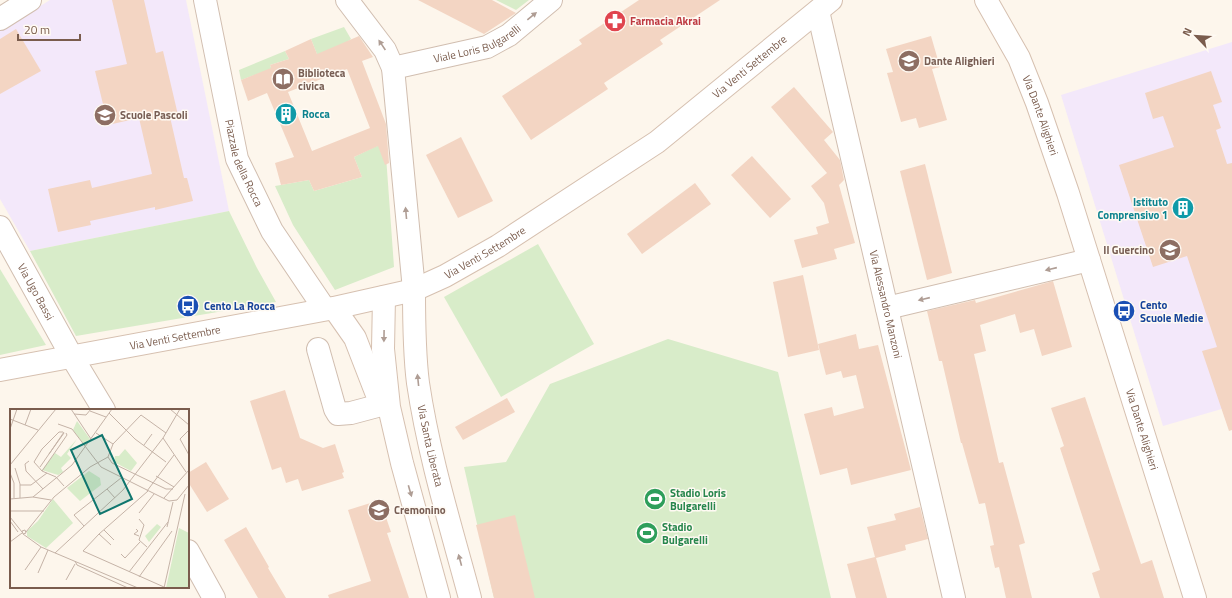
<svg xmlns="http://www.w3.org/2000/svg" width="1232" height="598" viewBox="0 0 1232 598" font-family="'Titillium Web',sans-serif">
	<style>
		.education { fill: #f3e8fa }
		.green { fill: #d8ecc9 }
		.building { fill: #f3d5c3; fill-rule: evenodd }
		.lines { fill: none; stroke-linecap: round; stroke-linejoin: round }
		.street-casing { stroke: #d1beb0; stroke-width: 24 }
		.secondary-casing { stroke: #d6c0b0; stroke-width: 24 }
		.street { stroke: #fff; stroke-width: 22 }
		.secondary { stroke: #fff; stroke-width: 22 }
		.oneway { fill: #af9d94 }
		.labels { text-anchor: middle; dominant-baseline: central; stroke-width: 3; stroke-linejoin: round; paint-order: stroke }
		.health-label { font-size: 11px; font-weight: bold; fill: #be3a42; stroke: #fffaf3; text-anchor: start }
		.street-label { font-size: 11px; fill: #7a5c4d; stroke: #fffaf3 }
		.education-label { font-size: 11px; font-weight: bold; fill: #785e54; stroke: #fffaf3; text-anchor: start }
		.culture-label { font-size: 11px; font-weight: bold; fill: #0d838f; stroke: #fffaf3; text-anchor: start }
		.transit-label { font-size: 11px; font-weight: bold; fill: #164399; stroke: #fffaf3; text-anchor: start }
		.leisure-label { font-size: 11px; font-weight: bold; fill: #27864d; stroke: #fffaf3; text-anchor: start }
		.inset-road { fill: none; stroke: #c5b3a7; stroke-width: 1 }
		.view { fill: #0f766e; fill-opacity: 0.15; stroke: #0f766e; stroke-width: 2 }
		.inset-edge { fill: none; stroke: #7a5c4d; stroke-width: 2 }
	</style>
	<rect width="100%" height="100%" fill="#fdf6ec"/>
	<g class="education">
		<polygon points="50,0 186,0 229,211 30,251 0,199 0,31"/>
		<polygon points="1232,42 1232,406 1163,426 1061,95"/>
	</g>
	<g class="green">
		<polygon points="496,0 529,0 516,10"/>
		<polygon points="344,27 351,39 320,62 311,39"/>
		<polygon points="285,51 289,59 270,65 275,78 263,72 241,80 239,70"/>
		<polygon points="385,142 394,267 335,290 293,225 275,186 309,180 314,191 362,177 354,157"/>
		<polygon points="229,211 257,268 276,302 76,336 30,251"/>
		<polygon points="538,244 594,344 501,397 444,297"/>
		<polygon points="0,269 46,345 0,355"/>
		<polygon points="668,339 778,372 831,598 494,598 464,467 506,462 550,384"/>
	</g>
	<g class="building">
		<polygon points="112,0 144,0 156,53 163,51 178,115 170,117 184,178 187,178 193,201 155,210 155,207 90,221 91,225 58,232 48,189 90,180 92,188 152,174 139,118 108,125 95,71 127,64"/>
		<polygon points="418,0 492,0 516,13 484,34"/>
		<polygon points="639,0 720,0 660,40 663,44 604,83 608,89 531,140 502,96 582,44 579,40"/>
		<polygon points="16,29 41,71 0,94 0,39"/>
		<path d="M359 36 373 57 362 61 386 124 389 163 385 165 378 146 354 157 362 177 314 191 309 180 281 185 275 163 294 157 267 93 248 101 241 80 271 68 270 65 289 59 285 51 311 39 317 54ZM347 69 370 128 312 151 288 92Z"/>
		<polygon points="931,36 940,67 932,69 947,120 919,128 916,118 901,122 887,73 893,72 886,49"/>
		<polygon points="1211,71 1222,102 1213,105 1221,128 1216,130 1227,164 1232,163 1232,430 1229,431 1202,351 1217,347 1187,256 1153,267 1119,165 1174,147 1163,116 1153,119 1145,93"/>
		<polygon points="794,87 833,132 824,140 840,160 844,180 839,185 855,243 834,249 837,259 802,268 794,240 818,234 816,227 829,223 824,203 811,186 827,173 771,107"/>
		<polygon points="461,137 493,201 458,218 426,155"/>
		<polygon points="752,156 791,199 770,218 731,175"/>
		<polygon points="925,164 952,273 927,280 900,171"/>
		<polygon points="695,183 711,204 642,254 627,234"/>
		<polygon points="803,275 819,350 788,357 773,282"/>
		<polygon points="1053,281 1072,347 1042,356 1034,329 1020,333 1015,314 980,325 986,351 974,354 999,463 1003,462 1025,543 1019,545 1032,598 1006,598 999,567 995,568 990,546 994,545 985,503 979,504 962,443 961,443 942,361 939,361 927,311 975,300 976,303"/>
		<polygon points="856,334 859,349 878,345 911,470 851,485 847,468 820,475 804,414 832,407 834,416 864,408 856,375 843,378 841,371 826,375 818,344"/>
		<polygon points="285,390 300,438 323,448 335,444 344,472 342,473 344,478 302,491 298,479 286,483 281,467 272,470 250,401"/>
		<polygon points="1085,397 1141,564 1152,560 1164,598 1100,598 1092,573 1100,570 1060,448 1064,446 1051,408"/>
		<polygon points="507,398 515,412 463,440 455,427"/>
		<polygon points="206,462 229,499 207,512 188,482 188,473"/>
		<polygon points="380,500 391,532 387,533 409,598 329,598 328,595 371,581 348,510"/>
		<polygon points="920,507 928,539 905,545 906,550 876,558 887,598 856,598 847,564 875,557 867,527 896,520 894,514"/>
		<polygon points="515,515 535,598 494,598 476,525"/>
		<polygon points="246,527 269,567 268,568 286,598 258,598 224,540"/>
	</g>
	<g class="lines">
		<g class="street-casing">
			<g id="street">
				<path id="s1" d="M205 0 237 159 272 231 324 308"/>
				<polyline points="347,0 385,50 393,68 414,290"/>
				<path id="s2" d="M818 11 954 598"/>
				<polyline points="0,19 30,0"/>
				<path id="s3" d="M393 68 487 47 509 35 551 0"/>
				<path id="s4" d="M0 227 72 357 104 410"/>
				<polyline points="887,308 1089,260"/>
				<polyline points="318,349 335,409 338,414 351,413 381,405"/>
				<polyline points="188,551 214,598"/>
			</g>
		</g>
		<g class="secondary-casing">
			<g id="secondary">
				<path id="s5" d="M986 0 1019 58 1037 103 1068 193 1195 598"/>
				<path id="s6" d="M414 290C414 321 414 352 418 383 429 457 451 527 470 598"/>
				<polyline points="384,297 383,349 389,407 402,463 439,598"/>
				<polyline points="334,308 355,338 381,405"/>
				<path id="s7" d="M0 370 334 308 414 290 445 276 498 246 657 142 831 0"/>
			</g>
		</g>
		<use href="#street" class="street"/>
		<use href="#secondary" class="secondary"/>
	</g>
	<defs><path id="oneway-solid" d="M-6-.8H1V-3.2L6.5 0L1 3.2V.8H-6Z"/></defs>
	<g class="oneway">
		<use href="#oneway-solid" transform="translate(532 16) rotate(-39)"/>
		<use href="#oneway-solid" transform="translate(382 45) rotate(-124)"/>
		<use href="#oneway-solid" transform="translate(406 213) rotate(-95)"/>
		<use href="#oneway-solid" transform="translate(1051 269) rotate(167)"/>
		<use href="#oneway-solid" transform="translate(924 299) rotate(167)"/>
		<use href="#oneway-solid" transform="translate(384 336) rotate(91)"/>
		<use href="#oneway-solid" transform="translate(418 380) rotate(-96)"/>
		<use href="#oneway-solid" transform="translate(410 491) rotate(74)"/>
		<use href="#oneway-solid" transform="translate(460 560) rotate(-105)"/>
	</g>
	<defs>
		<g id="pharmacy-disc" transform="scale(1.15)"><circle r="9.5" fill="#e0444e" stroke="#fffaf3"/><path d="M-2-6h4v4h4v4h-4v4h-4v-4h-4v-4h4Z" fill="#fff"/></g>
		<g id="school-disc" transform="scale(1.15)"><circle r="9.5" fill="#8d6e63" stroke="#fffaf3"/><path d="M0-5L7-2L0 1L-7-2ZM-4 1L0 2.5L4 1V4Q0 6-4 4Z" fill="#fff"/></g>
		<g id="library-disc" transform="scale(1.15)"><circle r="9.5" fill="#8d6e63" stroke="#fffaf3"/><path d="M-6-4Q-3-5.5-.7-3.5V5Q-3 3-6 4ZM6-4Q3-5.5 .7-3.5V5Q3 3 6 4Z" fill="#fff"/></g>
		<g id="building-disc" transform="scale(1.15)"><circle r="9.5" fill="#0f9aa8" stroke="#fffaf3"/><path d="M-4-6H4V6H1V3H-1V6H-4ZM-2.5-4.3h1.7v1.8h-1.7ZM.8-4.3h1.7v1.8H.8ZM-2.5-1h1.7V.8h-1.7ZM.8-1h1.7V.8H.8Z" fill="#fff"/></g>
		<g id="bus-disc" transform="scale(1.15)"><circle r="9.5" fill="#1a4fb4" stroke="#fffaf3"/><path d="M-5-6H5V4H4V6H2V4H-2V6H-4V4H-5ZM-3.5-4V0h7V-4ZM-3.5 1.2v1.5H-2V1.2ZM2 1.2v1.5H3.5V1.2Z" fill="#fff"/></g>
		<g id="stadium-disc" transform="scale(1.15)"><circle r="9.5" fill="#2e9e5b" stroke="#fffaf3"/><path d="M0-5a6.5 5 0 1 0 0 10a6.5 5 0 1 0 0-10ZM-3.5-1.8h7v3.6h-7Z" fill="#fff"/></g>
	</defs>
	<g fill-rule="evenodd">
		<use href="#pharmacy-disc" x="615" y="21"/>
		<use href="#school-disc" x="909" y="61"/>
		<use href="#library-disc" x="283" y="79"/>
		<use href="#building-disc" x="286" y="114"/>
		<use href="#school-disc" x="105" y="115"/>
		<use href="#building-disc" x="1183" y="208"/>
		<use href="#school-disc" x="1170" y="250"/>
		<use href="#bus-disc" x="188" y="306"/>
		<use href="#bus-disc" x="1124" y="311"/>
		<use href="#stadium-disc" x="655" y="499"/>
		<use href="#school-disc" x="379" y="510"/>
		<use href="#stadium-disc" x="647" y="533"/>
	</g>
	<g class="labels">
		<g class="health-label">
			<text x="630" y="21">Farmacia Akrai</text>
		</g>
		<g class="street-label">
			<text stroke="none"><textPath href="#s3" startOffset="88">Viale Loris Bulgarelli</textPath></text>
			<text stroke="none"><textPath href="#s7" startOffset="826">Via Venti Settembre</textPath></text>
			<text stroke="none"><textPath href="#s5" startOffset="128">Via Dante Alighieri</textPath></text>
			<text stroke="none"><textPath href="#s1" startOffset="168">Piazzale della Rocca</textPath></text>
			<text stroke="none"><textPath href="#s7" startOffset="502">Via Venti Settembre</textPath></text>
			<text stroke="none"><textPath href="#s4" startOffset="74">Via Ugo Bassi</textPath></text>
			<text stroke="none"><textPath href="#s2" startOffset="301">Via Alessandro Manzoni</textPath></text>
			<text stroke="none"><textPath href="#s7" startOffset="178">Via Venti Settembre</textPath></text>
			<text stroke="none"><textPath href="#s5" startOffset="458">Via Dante Alighieri</textPath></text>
			<text stroke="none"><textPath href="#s6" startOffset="157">Via Santa Liberata</textPath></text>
		</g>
		<g class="education-label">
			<text x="924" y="61">Dante Alighieri</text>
			<text x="298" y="73">Biblioteca<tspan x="298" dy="13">civica</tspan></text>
			<text x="120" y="115">Scuole Pascoli</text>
			<text x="1154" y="250" text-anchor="end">Il Guercino</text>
			<text x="394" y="510">Cremonino</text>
		</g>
		<g class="culture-label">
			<text x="302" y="114">Rocca</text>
			<text x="1168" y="202" text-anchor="end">Istituto<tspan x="1168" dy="13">Comprensivo 1</tspan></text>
		</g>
		<g class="transit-label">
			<text x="1140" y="305">Cento<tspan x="1140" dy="13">Scuole Medie</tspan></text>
			<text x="204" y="306">Cento La Rocca</text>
		</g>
		<g class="leisure-label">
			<text x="670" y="493">Stadio Loris<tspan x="670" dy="13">Bulgarelli</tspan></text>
			<text x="662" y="527">Stadio<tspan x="662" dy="13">Bulgarelli</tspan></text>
		</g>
	</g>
	<g transform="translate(10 409)">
		<rect width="179" height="179" fill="#fdf6ec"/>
		<path d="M67 12 80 30 75 37 63 21ZM67 30 57 45 61 49 51 59 53 63 48 66 32 61 45 44 51 48ZM115 40 127 54 121 62 104 53 105 47H109ZM79 62 90 69 91 76 70 92 57 79ZM43 90 63 114 36 139 17 127V122L28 112ZM147 115 151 118 139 133 135 127ZM169 119 179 124V179H156Z" fill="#d8ecc9"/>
		<path class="inset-road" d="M61 0 81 30M160 0 179 16M80 2 96 8M99 4 125 30 156 53M64 5 76 6 81 0M0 10 28 21M48 15 62 20 91 58 159 92 167 91 179 76M15 16 21 0M0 20 7 0M179 21 170 30 179 46M53 23H49L32 40 24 53 32 62 46 68 54 77M54 23 39 45 54 24M86 24 103 35M153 29 176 63M103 35 131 6 156 24M134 36 142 25M98 48 102 54 156 80H163M19 52 15 55 16 62 33 80M0 56 46 0M30 58 39 45M5 59 10 75V89M32 62 57 26 56 24M0 64 4 74V89M146 67 164 78M10 76H21L37 64M97 80 105 89M137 82 164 46M138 82 89 125 73 142 154 178M23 88 62 56 102 0M154 89 179 61M0 90 23 88 41 91M0 102H34M129 104 144 85M0 108 12 123M129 110 134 116 129 131 137 138M0 112 8 123M74 117 64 106 111 69M157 118 163 93M126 120 128 122 124 125 129 127M15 121 16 124 13 125 12 122ZM94 121 104 131M16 123 44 88 80 58 98 48 103 35M13 125 31 138 128 179M89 125 101 136M0 133 12 124M45 144 113 81 153 29 170 0M111 145 115 149 130 133M65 152 67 156 118 179M15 161 31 138M119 163 158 113M28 164 38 141M129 168 162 122M56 171 65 155M154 179 175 85"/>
		<path class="view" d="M92 26 122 90 90 105 61 41Z"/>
		<rect width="179" height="179" class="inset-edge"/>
	</g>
	<g transform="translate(1196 36) rotate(295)" stroke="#fffaf3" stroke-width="3" paint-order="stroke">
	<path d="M0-3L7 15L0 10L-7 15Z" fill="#7a5c4d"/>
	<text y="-6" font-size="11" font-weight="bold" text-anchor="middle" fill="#7a5c4d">N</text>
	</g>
	<path d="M18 34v6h62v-6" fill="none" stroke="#7a5c4d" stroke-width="2"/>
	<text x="24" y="34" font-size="12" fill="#7a5c4d" stroke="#fffaf3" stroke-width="3" paint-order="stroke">20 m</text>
</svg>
